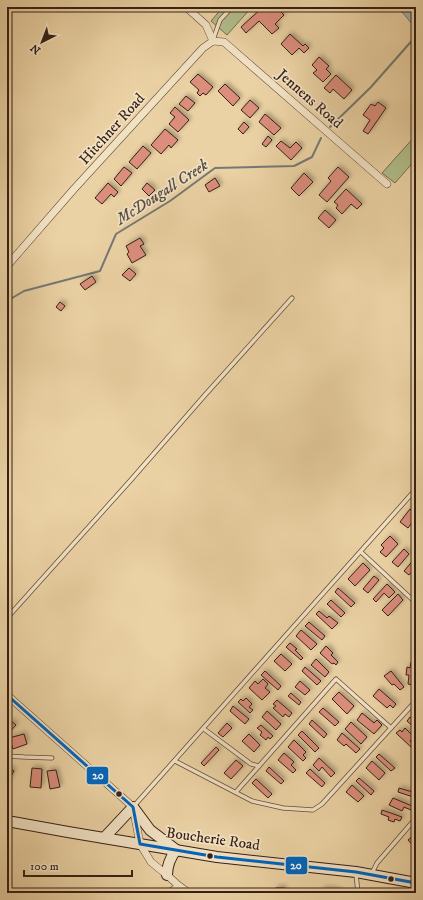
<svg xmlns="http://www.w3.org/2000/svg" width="423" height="900" viewBox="0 0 423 900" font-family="'IM FELL DW Pica',serif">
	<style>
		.green { fill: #b1bd8b; stroke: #746e50 }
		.water { fill: #9fb4b3; stroke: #757974 }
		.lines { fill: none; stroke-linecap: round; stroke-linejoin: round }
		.stream { stroke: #757974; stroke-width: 2 }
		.building { fill: #db8e7c; stroke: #362016; filter: url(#shadow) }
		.lane-casing { stroke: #634c3a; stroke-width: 5 }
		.street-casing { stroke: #634c3a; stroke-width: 8 }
		.secondary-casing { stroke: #362016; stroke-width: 12 }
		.lane { stroke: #f2e2c4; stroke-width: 3.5 }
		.street { stroke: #f2e2c4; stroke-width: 7 }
		.secondary { stroke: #f2e2c4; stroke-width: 10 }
		.bus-1-casing { stroke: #f2e2c4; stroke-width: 6 }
		.bus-1 { stroke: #0065bd; stroke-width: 3 }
		.bus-dot { fill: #362016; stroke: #f2e2c4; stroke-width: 1.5 }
		.labels { text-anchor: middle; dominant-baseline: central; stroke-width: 3.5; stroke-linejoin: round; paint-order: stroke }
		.street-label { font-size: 15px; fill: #362016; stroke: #f2e2c4 }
		.water-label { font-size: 16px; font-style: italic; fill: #564c45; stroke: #f2e2c4 }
		.line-badge { stroke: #f2e2c4; stroke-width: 1.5 }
		.badge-label { font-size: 11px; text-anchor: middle; font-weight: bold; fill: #fff }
	</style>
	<defs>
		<filter id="shadow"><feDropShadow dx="2.5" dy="-2.5" stdDeviation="2" flood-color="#0004"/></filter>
	</defs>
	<rect width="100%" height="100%" fill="#ebd2a4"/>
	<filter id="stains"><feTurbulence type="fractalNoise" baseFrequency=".005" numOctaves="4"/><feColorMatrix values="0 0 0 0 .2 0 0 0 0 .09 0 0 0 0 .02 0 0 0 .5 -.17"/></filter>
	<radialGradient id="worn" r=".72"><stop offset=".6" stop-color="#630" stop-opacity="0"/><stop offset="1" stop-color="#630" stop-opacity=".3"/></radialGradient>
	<g class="green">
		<polygon points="223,7 252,7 227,35 211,21"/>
		<polygon points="416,135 416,159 395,183 382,173"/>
	</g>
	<polygon class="water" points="394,7 416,7 416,29 403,13"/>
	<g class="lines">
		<g class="stream">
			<polyline points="330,127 371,87 416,36"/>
			<polyline points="7,301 24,291 100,271 116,234 170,201 215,168 294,166 312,157 321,138"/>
		</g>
	</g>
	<g class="building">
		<polygon points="263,7 267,12 273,7 276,7 284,15 275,24 279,28 272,34 259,21 246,33 241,27"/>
		<polygon points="290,34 303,46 305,44 309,48 304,53 299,48 292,55 281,44"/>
		<polygon points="319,57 329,66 326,69 331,74 323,82 313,73 317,70 312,65"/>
		<polygon points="198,74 213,87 206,95 203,93 200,96 197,93 199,90 190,82"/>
		<polygon points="336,75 352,90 344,99 333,89 330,93 324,88"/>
		<polygon points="225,84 240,98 233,106 218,91"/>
		<polygon points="186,96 195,103 188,111 179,104"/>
		<polygon points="250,100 259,108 250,118 241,110"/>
		<polygon points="378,102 386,108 368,134 363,131 370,120 363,115 371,104 375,106"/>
		<polygon points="175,107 189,120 178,132 169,124 175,117 170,113"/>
		<polygon points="265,114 281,128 274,135 259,122"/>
		<polygon points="244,122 249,127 243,134 238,129"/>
		<polygon points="165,129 178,140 171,148 169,145 161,154 151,145"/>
		<polygon points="268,136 272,140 266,147 262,144"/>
		<polygon points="281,141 290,148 296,142 302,148 291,160 276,146"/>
		<polygon points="143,146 151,153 137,169 129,162"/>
		<polygon points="124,167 132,173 121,186 114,179"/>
		<polygon points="338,167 349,177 327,202 319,195 331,181 328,178"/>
		<polygon points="304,173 313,182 299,196 291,188"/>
		<polygon points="215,178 220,186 209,192 205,185"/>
		<polygon points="108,183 118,192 114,197 111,194 102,204 95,198"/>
		<polygon points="147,183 155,190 149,196 142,189"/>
		<polygon points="346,189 362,204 357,209 351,204 342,214 336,208 338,205 334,202"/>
		<polygon points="325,210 336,220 329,228 318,218"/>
		<polygon points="140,238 144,244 140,246 146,255 132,263 127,254 129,252 126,246"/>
		<polygon points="129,268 136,274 130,281 122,275"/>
		<polygon points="92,276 96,282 85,290 80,284"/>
		<polygon points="60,302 65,306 61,311 56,307"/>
		<polygon points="410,509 416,514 416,517 408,528 400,522"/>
		<polygon points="390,536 398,544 386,557 380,552 384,548 381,545"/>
		<polygon points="404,549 409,554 398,567 392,562"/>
		<polygon points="416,557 416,567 409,575 404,571"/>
		<polygon points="363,563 370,570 355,586 348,579"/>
		<polygon points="374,576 379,580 368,593 363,589"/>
		<polygon points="387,584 395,592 389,598 384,593 376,602 373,599"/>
		<polygon points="338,588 355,603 351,607 335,592"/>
		<polygon points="398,594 403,600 388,616 382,610"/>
		<polygon points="331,600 345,613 341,617 327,604"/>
		<polygon points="319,611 327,618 329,616 338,623 332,629 316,614"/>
		<polygon points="309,622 325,636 322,640 305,626"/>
		<polygon points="301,630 317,644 311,650 296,636"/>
		<polygon points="290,643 297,649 295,650 303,658 301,660 286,647"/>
		<polygon points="326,646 333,653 331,655 338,662 336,665 334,663 332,664 320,653"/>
		<polygon points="281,654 292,664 285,671 274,661"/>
		<polygon points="316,659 329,672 325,677 311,665"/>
		<polygon points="411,662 416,663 413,685 408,684 409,675 406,675 407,667 410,668"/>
		<polygon points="305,667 321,681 317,685 302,671"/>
		<polygon points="265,671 281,686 278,690 261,675"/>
		<polygon points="391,671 404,687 400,690 394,684 392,685 384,676"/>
		<polygon points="263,679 268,684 265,688 270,692 262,700 249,688 255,681 258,684"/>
		<polygon points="300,681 310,690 305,695 295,687"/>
		<polygon points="379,689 396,704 393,708 390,705 387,708 373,696"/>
		<polygon points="339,692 354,706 347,714 332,699"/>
		<polygon points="291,693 301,702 299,705 288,696"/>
		<polygon points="246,698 252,704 249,707 253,710 250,713 238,702 241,699 243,701"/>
		<polygon points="277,700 292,713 289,717 285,714 283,717 273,708 276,706 273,704"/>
		<polygon points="233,706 249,719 245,724 230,711"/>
		<polygon points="323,708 339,722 335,726 319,712"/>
		<polygon points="267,711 281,724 276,730 262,717"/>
		<polygon points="362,713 374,723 377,720 382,725 374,734 357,720"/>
		<polygon points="410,717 416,723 416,729 407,721"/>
		<polygon points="312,720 327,734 324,738 309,724"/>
		<polygon points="11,721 16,725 7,735 7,726"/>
		<polygon points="351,722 367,737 361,744 345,729"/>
		<polygon points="227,723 232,728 223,737 218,733"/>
		<polygon points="261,725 273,736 270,739 268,737 266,740 260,735 262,732 257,728"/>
		<polygon points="405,728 414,737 410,741 415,745 412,748 396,733 400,730 402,732"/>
		<polygon points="302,731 319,748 315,752 298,735"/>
		<polygon points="342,733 360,749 356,753 346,744 344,746 337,740"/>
		<polygon points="24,734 27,744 13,749 9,738"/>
		<polygon points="249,734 260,745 254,752 242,741"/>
		<polygon points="294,740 306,752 303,755 306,758 303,761 288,747"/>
		<polygon points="216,747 219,750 204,766 201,763"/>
		<polygon points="284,753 294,762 291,765 296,770 293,773 278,760"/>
		<polygon points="379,754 395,768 391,771 376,757"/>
		<polygon points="319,758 335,773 331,777 322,767 319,771 313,765"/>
		<polygon points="236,760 243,766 231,779 224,773"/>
		<polygon points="372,761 385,773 379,780 366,768"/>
		<polygon points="7,767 14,771 7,783"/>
		<polygon points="269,767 284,781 281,784 266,771"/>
		<polygon points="32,768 42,769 41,788 30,787"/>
		<polygon points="310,769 325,783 322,787 306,773"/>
		<polygon points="56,770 60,787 50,789 47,771"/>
		<polygon points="359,778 374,791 371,795 356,781"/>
		<polygon points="256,779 272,794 268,798 252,783"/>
		<polygon points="352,785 364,796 358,802 346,792"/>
		<polygon points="399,788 416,793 416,798 398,792"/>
		<polygon points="393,798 412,806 411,810 404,807 402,811 389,805"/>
		<polygon points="382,810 402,817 400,821 395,819 394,822 388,820 389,817 381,814"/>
		<polygon points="415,834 416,835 416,849 408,840"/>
		<rect x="276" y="888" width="8" height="5"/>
		<polygon points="324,889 337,890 341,893 319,893"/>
	</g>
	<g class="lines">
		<g class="lane-casing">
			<g id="lane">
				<polyline points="213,40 220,20 232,7"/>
				<polyline points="361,552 416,603"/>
				<polyline points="7,618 130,481 205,395 292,298"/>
				<polyline points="204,729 251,764 259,766 336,679 391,728"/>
				<polyline points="7,756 24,757 52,758"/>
				<polyline points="175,761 252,801 283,808 313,810 322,804 391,728 412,705"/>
				<polyline points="236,792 259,766"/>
				<polyline points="134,806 416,489"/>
				<polyline points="372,873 377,863 416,818"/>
				<polyline points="356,874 358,893"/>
				<polyline points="166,893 178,885"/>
			</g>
		</g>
		<g class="street-casing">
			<g id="street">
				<polyline points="186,7 206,25 213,41"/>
				<polyline points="213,41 224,42 387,184"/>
				<polyline points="7,266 74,189 203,48 213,41"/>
				<polyline points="7,695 133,807 140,844 151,862 167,875 178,885 189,893"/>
			</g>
		</g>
		<g class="secondary-casing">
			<g id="secondary">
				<polyline points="7,821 68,832 217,857 356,872 416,883"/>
				<polyline points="104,838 133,807 150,830 175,849"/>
				<path d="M167 875C167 865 170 858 176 850"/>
			</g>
		</g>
		<use href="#lane" class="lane"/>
		<use href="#street" class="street"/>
		<use href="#secondary" class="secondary"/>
		<g class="bus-1-casing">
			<polyline id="bus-1" points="7,695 133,807 140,844 217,857 356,872 416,883"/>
		</g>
		<use href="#bus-1" class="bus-1"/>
	</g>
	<g class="bus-dot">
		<circle cx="119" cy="794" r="3.5"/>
		<circle cx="210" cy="856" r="3.5"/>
		<circle cx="391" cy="879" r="3.5"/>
	</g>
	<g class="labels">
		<g class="street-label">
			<text transform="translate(310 99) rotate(41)">Jennens Road</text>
			<text transform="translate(112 129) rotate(-48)">Hitchner Road</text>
			<text transform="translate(213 839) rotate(8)">Boucherie Road</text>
		</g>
		<g class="water-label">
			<text transform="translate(162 192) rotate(-33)">McDougall Creek</text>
		</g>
	</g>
	<g class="line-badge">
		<rect x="86" y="766" width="23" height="19" rx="4" fill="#0065bd"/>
		<rect x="285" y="856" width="23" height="19" rx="4" fill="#0065bd"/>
	</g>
	<g class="badge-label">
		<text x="98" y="779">20</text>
		<text x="296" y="869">20</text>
	</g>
	<rect width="423" height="900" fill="none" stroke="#ebd2a4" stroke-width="24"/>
	<rect x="8" y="8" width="407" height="884" fill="none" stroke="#362016" stroke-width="2"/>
	<rect x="12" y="12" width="399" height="876" fill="none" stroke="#362016"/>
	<g transform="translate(42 42) rotate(222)" stroke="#f2e2c4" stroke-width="3" paint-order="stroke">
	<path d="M0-3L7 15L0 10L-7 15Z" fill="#362016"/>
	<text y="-6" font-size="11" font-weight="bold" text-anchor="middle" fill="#362016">N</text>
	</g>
	<path d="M24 870v6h108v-6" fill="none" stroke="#362016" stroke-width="2"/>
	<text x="30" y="870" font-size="12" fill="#362016" stroke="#f2e2c4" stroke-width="3" paint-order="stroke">100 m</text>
	<rect width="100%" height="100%" filter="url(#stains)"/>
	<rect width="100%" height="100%" fill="url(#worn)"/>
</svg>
